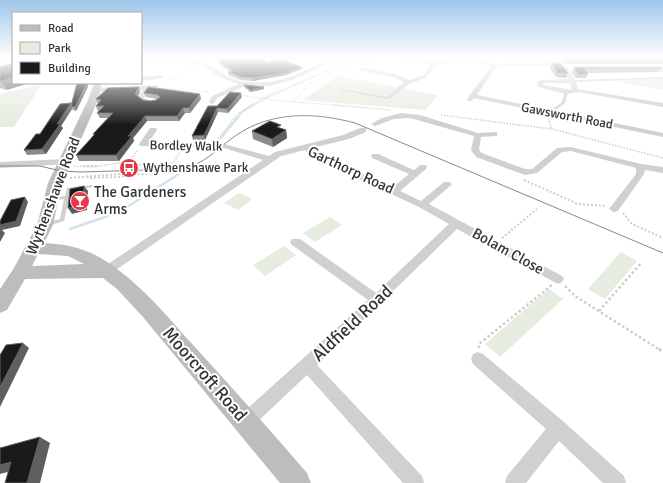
<svg xmlns="http://www.w3.org/2000/svg" width="663" height="483" viewBox="0 0 663 483" font-family="Signika,sans-serif">
	<style>
		.green { fill: #e6ecdf }
		.lines { fill: none; stroke-linecap: round; stroke-linejoin: round }
		.stream-far2 { stroke: #cfe2ee; stroke-width: 1.5 }
		.stream-far1 { stroke: #cfe2ee; stroke-width: 2 }
		.stream { stroke: #cfe2ee; stroke-width: 2.5 }
		.path-far4 { stroke: #cdcdcd; stroke-width: 1; stroke-dasharray: 1 1; stroke-linecap: butt }
		.path-far3 { stroke: #cdcdcd; stroke-width: 1.5; stroke-dasharray: 1.5 1.5; stroke-linecap: butt }
		.path-far2 { stroke: #cdcdcd; stroke-width: 2; stroke-dasharray: 2 2; stroke-linecap: butt }
		.path-far1 { stroke: #cdcdcd; stroke-width: 2.5; stroke-dasharray: 2.5 2.5; stroke-linecap: butt }
		.path { stroke: #cdcdcd; stroke-width: 3; stroke-dasharray: 3 3; stroke-linecap: butt }
		.lane { fill: #d0d0d0; fill-rule: evenodd }
		.street { fill: #d0d0d0; fill-rule: evenodd }
		.secondary { fill: #bdbdbd; fill-rule: evenodd }
		.tram { stroke: #888; stroke-width: 1 }
		.wall { fill: #8c8c8c }
		.shaded-wall { fill: #5f5f5f }
		.building { fill: #1a1a1a; stroke: #5f5f5f }
		.labels { text-anchor: middle; dominant-baseline: central; stroke-width: 4; stroke-linejoin: round; paint-order: stroke }
		.far-street-label { font-size: 13px; fill: #333; stroke: #fff }
		.far-poi-label { font-size: 13px; fill: #333; stroke: #fff; text-anchor: start }
		.street-label { font-size: 15px; fill: #333; stroke: #fff }
		.poi-label { font-size: 15px; fill: #333; stroke: #fff; text-anchor: start }
		.near-street-label { font-size: 18px; fill: #333; stroke: #fff }
	</style>
	<rect width="100%" height="100%" fill="#fff"/>
	<g class="green">
		<polygon points="338,76 438,95 425,110 303,100"/>
		<polygon points="663,79 663,90 615,81"/>
		<polygon points="42,84 14,127 0,127 0,94"/>
		<polygon points="239,193 252,199 238,210 224,203"/>
		<polygon points="330,217 342,225 315,242 303,233"/>
		<polygon points="284,246 296,255 265,276 253,265"/>
		<polygon points="621,252 637,261 605,299 588,289"/>
		<polygon points="549,289 563,299 500,357 485,344"/>
	</g>
	<g class="lines">
		<polyline class="stream-far2" points="252,106 268,97 344,63 375,57"/>
		<polyline class="stream-far1" points="221,138 243,111 254,105"/>
		<polyline class="stream" points="70,229 105,217 127,207 182,172"/>
		<g class="path-far4">
			<polyline points="356,60 371,57"/>
			<polyline points="167,81 193,68"/>
			<polyline points="163,88 208,92"/>
			<polyline points="241,95 271,100 345,106"/>
			<polyline points="294,101 309,83 354,63 387,57"/>
			<polyline points="250,106 261,98 278,90"/>
		</g>
		<g class="path-far3">
			<polyline points="334,105 391,110"/>
			<polyline points="441,115 552,129 663,158"/>
			<polyline points="548,118 552,129"/>
			<polyline points="218,139 238,114 251,105"/>
			<polyline points="128,164 138,150"/>
			<polyline points="133,165 173,163"/>
			<polyline points="74,166 94,167 130,161"/>
			<polyline points="171,167 180,152"/>
		</g>
		<g class="path-far2">
			<polyline points="83,166 97,166"/>
			<polyline points="87,176 89,178 122,177 125,175 168,173 172,166"/>
			<polyline points="70,178 120,174"/>
			<polyline points="524,180 578,204 606,206"/>
			<polyline points="623,213 632,224 663,238"/>
			<polyline points="502,238 537,209"/>
		</g>
		<g class="path-far1">
			<polyline points="565,286 575,296 660,350"/>
			<polyline points="599,311 641,263"/>
			<polyline points="479,348 479,344 552,285"/>
		</g>
		<polyline class="path" points="659,349 663,352"/>
		<g class="lane">
			<polygon points="13,60 13,62 4,63 3,62"/>
			<polygon points="655,67 657,67 663,71 663,73 655,69"/>
			<polygon points="663,77 663,79 573,82 572,81 573,80"/>
			<polygon points="399,87 402,88 391,98 387,99 340,90 342,89 387,97 389,96"/>
			<polygon points="565,91 568,92 565,103 552,113 550,113 550,111 562,102"/>
			<polygon points="100,184 102,185 102,186 71,190 64,221 47,226 45,225 44,224 45,223 60,219 64,199 51,201 49,200 49,199 65,196 67,188"/>
		</g>
		<g class="street">
			<polygon points="5,57 10,57 0,68 0,63"/>
			<path d="M163 57C178 57 194 57 208 64 221 71 230 81 247 82 262 83 278 82 292 76 313 68 330 57 353 57L322 66 295 79 270 86H245L217 98 214 103 212 104 209 102 212 96 239 84 219 77 204 66 178 58 141 64V60Z"/>
			<path d="M254 57C259 57 266 60 270 60 276 59 281 57 287 57L269 64Z"/>
			<path d="M404 57 434 62 446 60 464 59 498 64 556 62 551 57H557C567 66 575 75 578 89L663 103V107L578 92 566 94 538 87 537 82 541 80 569 79 559 66H508L496 67 477 95 663 133V137L474 98 472 101H468L467 100 469 96 492 65H489C471 62 452 60 434 66 429 78 423 79 412 83 407 85 404 88 400 90L397 88 404 82 393 77 359 70 362 68 395 74 410 80 424 75 430 65 404 59ZM544 83H570L572 90 543 85Z"/>
			<polygon points="610,66 663,66 663,70 608,69 608,67"/>
			<polygon points="161,75 163,76 163,78 141,81 141,77"/>
			<path d="M157 85 159 86V88L149 89 144 98 148 100 159 101 160 102C153 107 144 104 138 98L143 90 96 92 93 90 96 88Z"/>
			<polygon points="401,113 420,115 478,133 497,132 497,136 481,137 479,150 482,153 525,169 532,169 557,148 571,147 641,164 663,167 663,173 645,170 644,174 618,211 614,212 609,209 636,174 636,168 571,151 562,152 537,173 525,175 476,157 471,150 474,136 410,118 394,119 375,126 371,124 382,118"/>
			<polygon points="150,128 156,128 157,130 149,142 224,144 269,156 275,152 343,135 360,128 366,128 366,132 349,139 312,148 317,153 392,188 409,174 372,158 371,156 372,154 378,154 414,170 420,165 426,165 427,167 426,169 400,191 421,201 444,182 450,182 452,184 450,186 429,204 562,276 564,279 562,282 558,284 554,282 457,229 317,365 422,476 424,483 403,483 307,375 252,427 246,429 240,427 238,421 240,415 368,300 292,245 290,242 292,239 300,239 376,293 449,224 419,207 311,157 305,150 281,156 110,274 106,275 102,274 100,271 102,268 263,160 224,148 140,146 139,144"/>
			<polygon points="65,159 69,162 68,164 0,168 0,162"/>
			<polygon points="478,352 483,354 564,422 624,476 626,483 603,483 559,441 526,483 505,483 507,476 546,429 473,364 471,359 473,354"/>
		</g>
		<path class="secondary" d="M94 83H102L98 100 62 183 53 225 44 243C64 244 80 247 99 257 137 279 165 314 194 346 232 388 270 430 307 473L311 483H280L143 317 117 289 103 278 25 279 7 310 0 313V289L14 268 37 225 48 183 88 100ZM38 254 68 256 84 264 32 266Z"/>
		<path class="tram" d="M0 166H40L61 171 81 172 181 169C206 164 215 150 235 136 271 111 314 112 355 123L663 253"/>
	</g>
	<g class="wall">
		<polygon points="215,57 258,57 268,63 281,60 281,59 284,57 303,57 283,61 302,67 302,69 286,75 252,81 241,80 228,75 228,72 230,72 222,66"/>
		<polygon points="538,57 554,57 552,61 543,61"/>
		<polygon points="559,57 663,57 663,64 567,64"/>
		<polygon points="551,63 568,73 566,78 556,77 550,68"/>
		<polygon points="0,67 7,90 0,88"/>
		<polygon points="574,67 661,68 658,72 588,73 586,78 576,78 572,72"/>
		<polygon points="77,83 88,83 88,87 76,111 73,110 72,109 61,126 63,128 46,154 27,155 24,150 71,103 71,105"/>
		<polygon points="244,85 264,89 250,92 245,88"/>
		<polygon points="139,87 140,92 138,96 143,100 150,101 156,100 157,99 146,97 144,93 201,99 190,113 185,113 179,121 147,121 133,138 134,141 119,161 79,161 76,155 94,135 93,134 108,118 100,118 97,113 99,111 98,111 96,106 98,104 96,99"/>
		<polygon points="242,97 228,113 218,112 205,140 193,140 192,136 217,106"/>
		<polygon points="281,128 286,130 287,138 273,147 253,139 252,131"/>
	</g>
	<g class="shaded-wall">
		<polygon points="288,57 303,57 281,61 281,59"/>
		<polygon points="302,67 302,69 286,75 252,81 252,78"/>
		<polygon points="13,78 13,83 30,83 7,90 2,81"/>
		<polygon points="87,83 88,83 88,87 76,111 75,107"/>
		<polygon points="139,87 140,92 137,99 135,94"/>
		<polygon points="264,87 264,89 250,92 250,90"/>
		<polygon points="241,93 242,97 228,113 227,109"/>
		<polygon points="200,94 201,99 190,113 189,108"/>
		<polygon points="71,103 72,107 71,106 72,109 61,126 63,128 46,154 42,149 57,124"/>
		<polygon points="183,108 185,113 179,121 177,116"/>
		<polygon points="217,108 218,112 205,140 204,135"/>
		<polygon points="145,116 147,121 133,138 134,141 119,161 116,155 128,136"/>
		<polygon points="286,130 287,138 273,147 272,139"/>
		<polygon points="84,186 88,191 87,210 72,214 68,208"/>
		<polygon points="25,197 28,202 20,226 2,230 5,233 0,242 0,225"/>
		<polygon points="23,343 29,348 0,407 0,387"/>
		<polygon points="40,437 50,443 40,483 27,483"/>
		<polygon points="11,462 23,468 0,474 0,465"/>
	</g>
	<g class="building">
		<polygon points="216,57 258,57 268,63 279,59 302,67 286,73 252,78 241,77 228,72 233,71 222,64"/>
		<polygon points="565,57 663,57 663,60 568,60"/>
		<polygon points="13,63 13,78 2,81 0,81 0,67"/>
		<polygon points="551,63 560,63 568,73 558,73"/>
		<polygon points="574,67 661,68 584,69 588,74 578,74"/>
		<polygon points="77,83 87,83 75,107 71,106"/>
		<polygon points="244,85 245,85 264,87 250,90"/>
		<polygon points="139,87 135,94 143,100 150,101 156,100 160,97 158,95 144,93 148,87 200,94 189,108 183,108 177,116 145,116 128,136 132,136 116,155 76,155 95,134 93,134 113,113 97,113 104,106 96,106 101,100 96,99 108,88"/>
		<polygon points="230,92 241,93 227,109 217,108 204,135 192,136 208,106 217,106"/>
		<polygon points="71,103 57,124 60,124 42,149 24,150 36,134 40,134 60,104"/>
		<polygon points="270,121 281,125 277,127 286,130 272,139 252,131"/>
		<polygon points="84,186 83,204 68,208 70,189"/>
		<polygon points="25,197 16,221 0,225 0,221 11,200"/>
		<polygon points="23,343 0,387 0,355 6,345"/>
		<polygon points="40,437 27,483 5,483 11,462 0,465 0,448"/>
	</g>
	<linearGradient id="sky" x2="0" y2="1"><stop stop-color="#9ec6ea"/><stop offset="0.46" stop-color="#fff"/><stop offset="1" stop-color="#fff" stop-opacity="0"/></linearGradient>
	<rect width="663" height="125" fill="url(#sky)"/>
	<defs>
		<g id="bus-disc" transform="scale(1)"><circle r="9.5" fill="#e63946" stroke="#fff"/><path d="M-5-6H5V4H4V6H2V4H-2V6H-4V4H-5ZM-3.5-4V0h7V-4ZM-3.5 1.2v1.5H-2V1.2ZM2 1.2v1.5H3.5V1.2Z" fill="#fff"/></g>
		<g id="bar-disc" transform="scale(1)"><circle r="9.5" fill="#e63946" stroke="#fff"/><path d="M-6-5H6L.8 .8V4.5H3.5V6h-7V4.5H-.8V.8Z" fill="#fff"/></g>
	</defs>
	<g fill-rule="evenodd">
		<use href="#bus-disc" x="129" y="168"/>
		<use href="#bar-disc" x="80" y="201"/>
	</g>
	<g class="labels">
		<g class="far-street-label">
			<text transform="translate(567 116) rotate(11)">Gawsworth Road</text>
			<text transform="translate(186 146) rotate(1)">Bordley Walk</text>
		</g>
		<g class="far-poi-label">
			<text x="143" y="168">Wythenshawe Park</text>
		</g>
		<g class="street-label">
			<text transform="translate(351 170) rotate(25)">Garthorp Road</text>
			<text transform="translate(53 196) rotate(-69)">Wythenshawe Road</text>
			<text transform="translate(508 251) rotate(29)">Bolam Close</text>
		</g>
		<g class="poi-label">
			<text x="94" y="192">The Gardeners<tspan x="94" dy="17">Arms</tspan></text>
		</g>
		<g class="near-street-label">
			<text transform="translate(352 323) rotate(-43)">Aldfield Road</text>
			<text transform="translate(205 374) rotate(49)">Moorcroft Road</text>
		</g>
	</g>
	<rect x="12" y="12" width="130" height="72" fill="#ffffff" stroke="#adadad"/>
	<rect x="20" y="25" width="20" height="6" fill="#bdbdbd" stroke="#adadad"/>
	<text x="48" y="32" font-size="12" fill="#333333">Road</text>
	<rect x="20" y="42" width="20" height="12" fill="#e6ecdf" stroke="#adadad"/>
	<text x="48" y="52" font-size="12" fill="#333333">Park</text>
	<rect x="20" y="62" width="20" height="12" fill="#1a1a1a" stroke="#adadad"/>
	<text x="48" y="72" font-size="12" fill="#333333">Building</text>
</svg>
